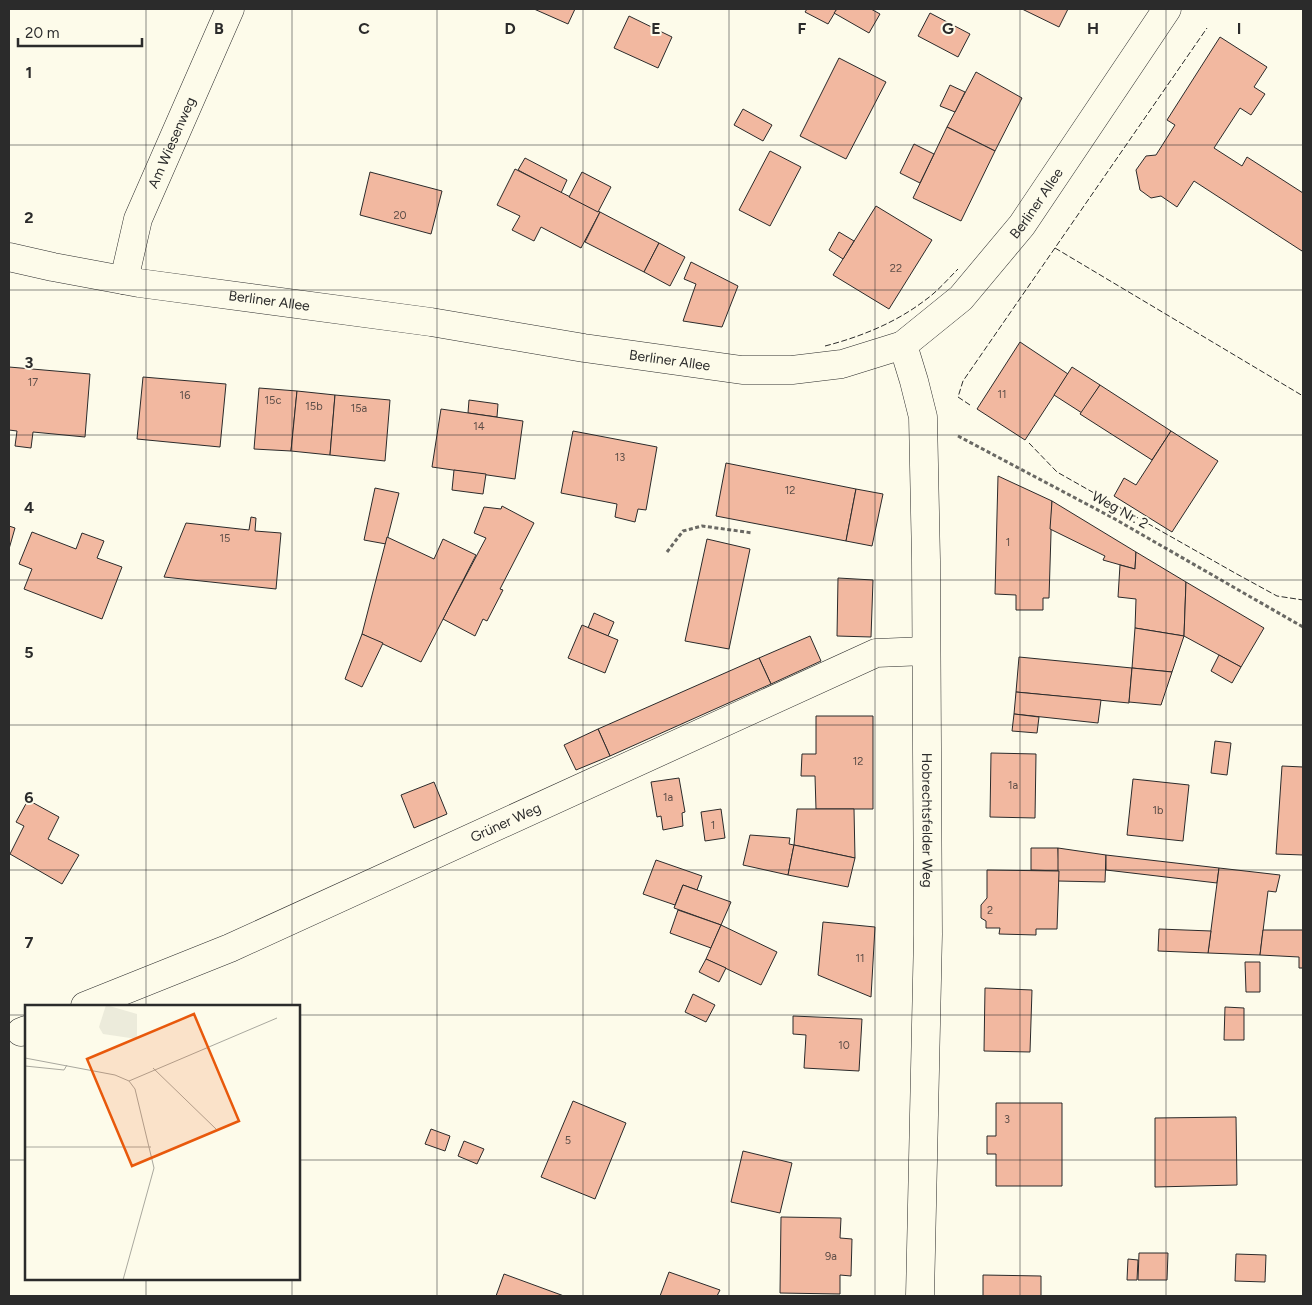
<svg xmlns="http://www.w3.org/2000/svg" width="1312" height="1305" viewBox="0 0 1312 1305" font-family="Figtree,sans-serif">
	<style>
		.building { fill: #f2b8a0; stroke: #2b2b2b }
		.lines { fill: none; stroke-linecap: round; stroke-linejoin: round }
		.minor-casing { stroke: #2b2b2b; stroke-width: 29 }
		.major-casing { stroke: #2b2b2b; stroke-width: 29 }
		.path { stroke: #6a6964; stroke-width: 3; stroke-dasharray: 4 2.5; stroke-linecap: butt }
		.minor { stroke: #fdfbea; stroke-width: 28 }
		.major { stroke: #fdfbea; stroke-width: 28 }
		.fence { stroke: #2b2b2b; stroke-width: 1; stroke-dasharray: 6 2.5; stroke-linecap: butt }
		.grid { fill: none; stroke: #2b2b2b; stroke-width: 1; stroke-opacity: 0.55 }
		.labels { text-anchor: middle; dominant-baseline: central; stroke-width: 4; stroke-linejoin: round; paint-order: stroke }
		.number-label { font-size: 11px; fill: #5d4e48 }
		.street-label { font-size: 14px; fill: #2b2b2b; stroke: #fdfbea }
		.inset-road { fill: none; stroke: #a9a89e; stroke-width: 1 }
		.view { fill: #e8590c; fill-opacity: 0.15; stroke: #e8590c; stroke-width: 2.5 }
		.inset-edge { fill: none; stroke: #2b2b2b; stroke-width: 2.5 }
		.grid-label { font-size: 16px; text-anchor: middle; font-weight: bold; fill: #2b2b2b; stroke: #fdfbea; stroke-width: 4; stroke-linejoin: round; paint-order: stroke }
	</style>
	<rect width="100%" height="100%" fill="#fdfbea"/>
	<g class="building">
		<polygon points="534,9 575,9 568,24"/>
		<polygon points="807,9 837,9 828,24 805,12"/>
		<polygon points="837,9 871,9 880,14 869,33 834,13"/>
		<polygon points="1022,9 1068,9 1059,27"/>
		<polygon points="930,13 970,34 958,57 918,36"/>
		<polygon points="629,16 672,37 658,68 614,48"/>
		<polygon points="1220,37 1267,67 1254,87 1265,94 1251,115 1240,108 1214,148 1242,166 1247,157 1303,193 1303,249 1302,251 1194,181 1177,207 1161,196 1151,198 1140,190 1136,170 1146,156 1156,155 1175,125 1167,120"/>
		<polygon points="839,58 886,82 846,159 800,136"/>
		<polygon points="976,72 1022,98 995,151 947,127"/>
		<polygon points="950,85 965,92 955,112 940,106"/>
		<polygon points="743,109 772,125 763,141 734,125"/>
		<polygon points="947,127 995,151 961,221 913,198"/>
		<polygon points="914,144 934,154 920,183 900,173"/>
		<polygon points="770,151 801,167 770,226 739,210"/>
		<polygon points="525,158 567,180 561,193 518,170"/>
		<polygon points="515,169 600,212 581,248 541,227 534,241 512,230 520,216 497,205"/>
		<polygon points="370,172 442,191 431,234 360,215"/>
		<polygon points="582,172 611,187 598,212 569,197"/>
		<polygon points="876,206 932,240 889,309 833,275"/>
		<polygon points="600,212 659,243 644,272 585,242"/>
		<polygon points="839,232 854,241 843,259 829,250"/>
		<polygon points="659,243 685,257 670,286 644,272"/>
		<polygon points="691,262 738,286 722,327 683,321 696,284 684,279"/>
		<polygon points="1020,342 1068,374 1025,440 977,409"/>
		<polygon points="9,367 90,374 85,437 33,432 31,448 15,446 17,431 9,430"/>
		<polygon points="1072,367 1100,385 1082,413 1054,395"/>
		<polygon points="143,377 226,384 220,447 137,439"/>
		<polygon points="1100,385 1171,431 1152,460 1080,414"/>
		<polygon points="259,388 297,391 291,451 254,449"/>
		<polygon points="297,391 335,395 330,455 291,451"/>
		<polygon points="335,395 390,400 385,461 330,455"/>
		<polygon points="469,400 498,404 497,417 468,413"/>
		<polygon points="441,409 523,421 515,479 432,467"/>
		<polygon points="573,431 657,447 646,510 638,509 635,522 615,517 617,504 561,493"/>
		<polygon points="1171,431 1218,461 1172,532 1114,496 1124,478 1136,485"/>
		<polygon points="726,463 856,489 846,541 716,516"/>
		<polygon points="454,470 486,474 483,494 452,490"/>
		<polygon points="998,476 1052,501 1049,598 1043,598 1043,610 1016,610 1016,595 995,594"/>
		<polygon points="375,488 399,493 386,544 364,540"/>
		<polygon points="856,489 883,494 872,546 846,541"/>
		<polygon points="1052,501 1136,552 1135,569 1103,560 1105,556 1050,529"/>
		<polygon points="502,506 534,523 500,589 503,590 487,621 483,619 475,636 443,619 486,538 474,533 484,507 501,509"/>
		<polygon points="251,517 256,518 255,531 281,533 276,589 164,577 186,523 249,530"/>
		<polygon points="9,526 15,528 9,549"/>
		<polygon points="32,532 76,549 82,533 104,541 97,558 122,567 102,619 24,589 32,569 19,564"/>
		<polygon points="387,537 434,559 443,539 476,555 421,662 362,634"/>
		<polygon points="707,539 750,549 729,649 685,641"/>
		<polygon points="1136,552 1186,582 1184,636 1135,628 1136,599 1118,597 1120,565 1135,569"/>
		<polygon points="838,578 873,580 871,637 837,636"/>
		<polygon points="1186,582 1264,628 1241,667 1184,636"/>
		<polygon points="594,613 614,622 608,636 588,628"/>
		<polygon points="582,625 618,640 605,673 568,658"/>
		<polygon points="1135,628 1184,636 1172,672 1132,668"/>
		<polygon points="362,634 383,643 362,687 345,679"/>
		<polygon points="810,636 821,661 771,684 759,658"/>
		<polygon points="1219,655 1241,667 1232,683 1211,671"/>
		<polygon points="1019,657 1132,668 1129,703 1016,692"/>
		<polygon points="759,658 771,684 610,756 598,729"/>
		<polygon points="1132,668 1172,672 1161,705 1129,702"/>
		<polygon points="1016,692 1101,700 1098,723 1014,714"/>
		<polygon points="1014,714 1039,717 1037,733 1012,731"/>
		<polygon points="816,716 873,716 873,809 816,809 815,776 801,776 802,754 816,754"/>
		<polygon points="598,729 610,756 576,770 564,745"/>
		<polygon points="1215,741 1231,743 1227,775 1211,773"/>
		<polygon points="991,753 1036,754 1035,818 990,817"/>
		<polygon points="1282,766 1303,767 1303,855 1276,854"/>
		<polygon points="679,778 685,812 682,813 683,826 663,830 661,816 657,817 651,782"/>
		<polygon points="1133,779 1189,785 1183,841 1127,835"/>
		<polygon points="434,782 447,814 414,828 401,795"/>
		<polygon points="28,800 59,817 48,839 79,855 62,884 10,854 24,826 16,822"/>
		<polygon points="721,809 725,838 705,841 701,812"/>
		<polygon points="797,809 854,809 855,858 794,845"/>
		<polygon points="750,835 790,838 789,844 794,845 788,875 743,865"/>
		<polygon points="794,845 855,858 848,887 788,875"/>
		<polygon points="1031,848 1058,848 1059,871 1031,870"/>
		<polygon points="1058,848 1106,855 1105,882 1058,881"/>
		<polygon points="1106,855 1219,868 1217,883 1106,870"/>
		<polygon points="656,860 702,876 697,890 683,885 675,905 643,894"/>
		<polygon points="1219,868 1280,875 1276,892 1268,891 1260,955 1208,953"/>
		<polygon points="987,870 1059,871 1057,929 1036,929 1036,935 999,934 1000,928 986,928 986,921 981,918 981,905 987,898"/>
		<polygon points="683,885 731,902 721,925 674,908"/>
		<polygon points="678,910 721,925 711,948 670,933"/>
		<polygon points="823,922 875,927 871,997 818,975"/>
		<polygon points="721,925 777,952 761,985 706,959"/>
		<polygon points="1159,929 1211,931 1208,953 1158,951"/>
		<polygon points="1263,930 1303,930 1303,968 1299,968 1299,957 1260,955"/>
		<polygon points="706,959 726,968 719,982 699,972"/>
		<polygon points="1245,962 1260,962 1260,992 1246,992"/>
		<polygon points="985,988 1032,990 1030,1052 984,1051"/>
		<polygon points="693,994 715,1005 706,1022 685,1012"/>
		<polygon points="1225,1007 1244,1008 1244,1040 1224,1040"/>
		<polygon points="793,1016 862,1019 859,1071 804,1068 806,1035 793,1034"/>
		<polygon points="573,1101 626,1123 595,1199 541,1177"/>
		<polygon points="996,1103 1062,1103 1062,1186 996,1186 996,1154 987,1154 987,1136 996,1136"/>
		<polygon points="1236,1117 1237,1185 1155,1187 1155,1118"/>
		<polygon points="431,1129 450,1136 445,1151 425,1144"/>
		<polygon points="464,1141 484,1149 477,1164 458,1156"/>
		<polygon points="743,1151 792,1163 780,1213 731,1202"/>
		<polygon points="781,1217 841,1218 840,1238 852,1239 851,1276 840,1275 840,1294 780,1293"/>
		<polygon points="1139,1253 1168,1253 1167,1280 1138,1280"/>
		<polygon points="1236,1254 1266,1255 1265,1282 1235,1281"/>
		<polygon points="1128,1259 1138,1260 1137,1280 1127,1280"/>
		<polygon points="669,1272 720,1290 717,1296 660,1296"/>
		<polygon points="504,1274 564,1296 496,1296"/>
		<polygon points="983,1275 1041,1276 1041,1296 983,1296"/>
	</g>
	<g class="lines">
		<g class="minor-casing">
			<g id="minor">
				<path id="s1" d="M124 280 138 219 230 9"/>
				<path id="s2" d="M903 345 914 381 923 417 926 560 928 934 920 1296"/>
				<path id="s3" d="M85 1006 230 948 876 653 926 651"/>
				<polyline points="21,1032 26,1030"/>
			</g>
		</g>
		<g class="major-casing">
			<g id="major">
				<path id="s4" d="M9 257 53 267 139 283 431 322 584 348 742 370H792L842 364 903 345 961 298 1022 225 1167 9"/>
			</g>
		</g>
		<g class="path">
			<polyline points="958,436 1113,518 1303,627"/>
			<polyline points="667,552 683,531 702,526 753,533"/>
		</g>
		<use href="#minor" class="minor"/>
		<use href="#major" class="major"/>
		<g class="fence">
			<polyline points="1055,248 1303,396"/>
			<path d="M825 346C860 337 895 323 924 301 937 292 947 280 958 269"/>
			<polyline points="970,405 958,397 963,381 1207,28"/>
			<polyline points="1029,443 1057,472 1235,573 1277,596 1303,600"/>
		</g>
	</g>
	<path class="grid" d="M146 9V1006M292 9V1006M437 9V1296M583 9V1296M729 9V1296M875 9V1296M1020 9V1296M1166 9V1296M9 145H1303M9 290H1303M9 435H1303M9 580H1303M9 725H1303M9 870H1303M9 1015H26M299 1015H1303M9 1160H26M299 1160H1303M146 1279V1296M292 1279V1296"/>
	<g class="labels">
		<g class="number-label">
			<text x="400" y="215">20</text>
			<text x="896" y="268">22</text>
			<text x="33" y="382">17</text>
			<text x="1002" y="394">11</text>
			<text x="185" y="395">16</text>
			<text x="273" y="400">15c</text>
			<text x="314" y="406">15b</text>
			<text x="359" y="408">15a</text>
			<text x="479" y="426">14</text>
			<text x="620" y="457">13</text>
			<text x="790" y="490">12</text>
			<text x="225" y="538">15</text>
			<text x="1008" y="542">1</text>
			<text x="858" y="761">12</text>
			<text x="1013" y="785">1a</text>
			<text x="668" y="797">1a</text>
			<text x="1158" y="810">1b</text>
			<text x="713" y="825">1</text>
			<text x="990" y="910">2</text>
			<text x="860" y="958">11</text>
			<text x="844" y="1045">10</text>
			<text x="1007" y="1119">3</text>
			<text x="568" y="1140">5</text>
			<text x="831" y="1256">9a</text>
		</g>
		<g class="street-label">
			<text stroke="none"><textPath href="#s1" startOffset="146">Am Wiesenweg</textPath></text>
			<text stroke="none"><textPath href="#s4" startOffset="1102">Berliner Allee</textPath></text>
			<text stroke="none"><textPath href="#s4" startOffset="264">Berliner Allee</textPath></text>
			<text stroke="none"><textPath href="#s4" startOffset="669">Berliner Allee</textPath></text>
			<text transform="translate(1120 510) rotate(29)">Weg Nr. 2</text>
			<text stroke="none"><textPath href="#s2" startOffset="478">Hobrechtsfelder Weg</textPath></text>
			<text stroke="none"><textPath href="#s3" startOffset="459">Grüner Weg</textPath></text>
		</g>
	</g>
	<g transform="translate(25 1005)">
		<rect width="275" height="275" fill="#fdfbea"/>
		<path d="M81 0 112 9V34L78 29 74 22Z" fill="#ecebdb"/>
		<path class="inset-road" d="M0 53 90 70 104 76 110 84 129 163 98 275M0 61 39 65 42 60M128 63 191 124M104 76 252 13M0 142H126"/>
		<path class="view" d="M169 9 214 116 107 161 62 54Z"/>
		<rect width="275" height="275" class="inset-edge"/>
	</g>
	<g class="grid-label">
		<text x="219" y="34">B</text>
		<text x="364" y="34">C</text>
		<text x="510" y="34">D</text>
		<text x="656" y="34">E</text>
		<text x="802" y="34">F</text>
		<text x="948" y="34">G</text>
		<text x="1093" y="34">H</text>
		<text x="1239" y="34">I</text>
		<text x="29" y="78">1</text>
		<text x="29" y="223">2</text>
		<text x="29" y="368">3</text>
		<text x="29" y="513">4</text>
		<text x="29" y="658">5</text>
		<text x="29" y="803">6</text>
		<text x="29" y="948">7</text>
	</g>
	<rect width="1312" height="1305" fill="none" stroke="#2b2b2b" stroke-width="20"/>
	<path d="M18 38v8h124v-8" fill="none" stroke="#2b2b2b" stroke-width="2.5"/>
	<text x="25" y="38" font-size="15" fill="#2b2b2b" stroke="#fdfbea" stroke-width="4" paint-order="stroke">20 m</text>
</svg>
